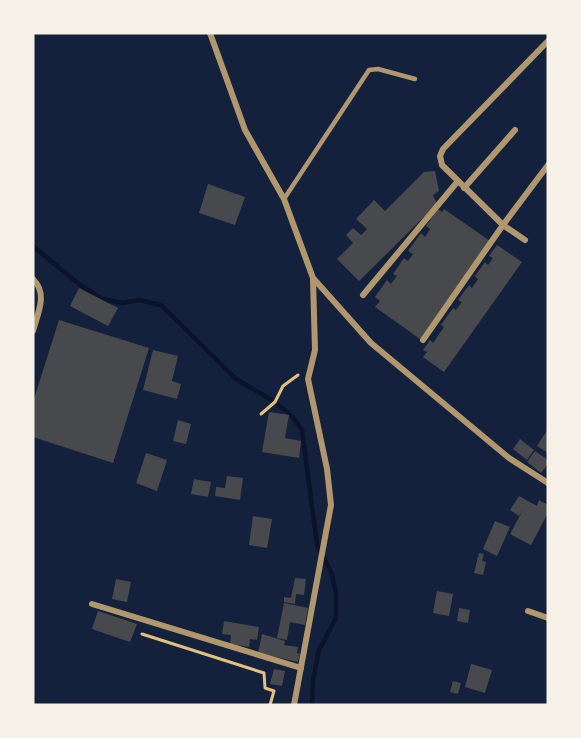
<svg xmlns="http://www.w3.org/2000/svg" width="581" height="738" viewBox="0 0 581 738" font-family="Lato,sans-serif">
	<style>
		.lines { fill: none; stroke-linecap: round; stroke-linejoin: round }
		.stream { stroke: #0b132b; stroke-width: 4.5 }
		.building { fill: #48494c }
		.path { stroke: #e5c07b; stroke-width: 3 }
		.service { stroke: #b1986c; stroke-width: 4.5 }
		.minor { stroke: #b1986c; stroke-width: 6 }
	</style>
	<rect width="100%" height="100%" fill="#14213d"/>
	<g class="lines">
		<polyline class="stream" points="33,246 79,284 102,299 123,303 139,300 161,305 236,379 272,400 291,415 302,430 317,545 332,574 336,593 336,618 319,650 313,681 312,705"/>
	</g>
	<g class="building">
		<polygon points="435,171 439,191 433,195 437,204 359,281 337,259 353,243 346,235 353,228 361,235 367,229 356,219 374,200 385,211 424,172"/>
		<polygon points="208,184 245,197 235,225 199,213"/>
		<polygon points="438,209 442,212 444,209 490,241 420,339 375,307 380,301 375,297 387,280 391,284 397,276 393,274 404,258 408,261 413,254 408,251 421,233 425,237 430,229 426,226"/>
		<polygon points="497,245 522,262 444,372 423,357 427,352 423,350 430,340 433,343 444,327 441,325 453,308 456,310 462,302 458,300 469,285 472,288 478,279 475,276 485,262 488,265 493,258 489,256"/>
		<polygon points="79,288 118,308 108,326 70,306"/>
		<polygon points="59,320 149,348 113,463 33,437 33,402"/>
		<polygon points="153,350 178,356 172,381 181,384 177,399 143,390"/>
		<polygon points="269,412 289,415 285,438 301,441 299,458 262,452"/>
		<polygon points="178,420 191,424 186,444 173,441"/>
		<polygon points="548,429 548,453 537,446"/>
		<polygon points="520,439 534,450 527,460 513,449"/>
		<polygon points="535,451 548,460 548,464 541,473 527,462"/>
		<polygon points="146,453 167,460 157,491 136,483"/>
		<polygon points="227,476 243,478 240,500 215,496 216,487 225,488"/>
		<polygon points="194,479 211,482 208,497 191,494"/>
		<polygon points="519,496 537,506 539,500 548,505 548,513 531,545 510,534 523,510 519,516 510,510"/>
		<polygon points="253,516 272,519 267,548 249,545"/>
		<polygon points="495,521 510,527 497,556 483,549"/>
		<polygon points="479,553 484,554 482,561 486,562 483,575 474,573"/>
		<polygon points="295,578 306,579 304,595 296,594 295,604 284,602 284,597 291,598"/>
		<polygon points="116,579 131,582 127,602 112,599"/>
		<polygon points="437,591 453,594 449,616 433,613"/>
		<polygon points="284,603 308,608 305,625 290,622 287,640 277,638"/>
		<polygon points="459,608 470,610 468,623 457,621"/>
		<polygon points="98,611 137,624 130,642 92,629"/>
		<polygon points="224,621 259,627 257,640 250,639 249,647 230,644 231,635 222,634"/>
		<polygon points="262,634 285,641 284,645 298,647 297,653 300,654 298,662 258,653"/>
		<polygon points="471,664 492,670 485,693 465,687"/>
		<polygon points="274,669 285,671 282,686 270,684"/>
		<polygon points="453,681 461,683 458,694 450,692"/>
	</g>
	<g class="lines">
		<g class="path">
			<polyline points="261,414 275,402 283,386 298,375"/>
			<polyline points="142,634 264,673 265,688 274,691 270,705"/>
		</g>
		<polyline class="service" points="284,199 369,70 378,69 415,79"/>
		<g class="minor">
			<polyline points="210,33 245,130 284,199 313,278 371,343 509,458 548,483"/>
			<polyline points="464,188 515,130"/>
			<polyline points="525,240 503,225 442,165 440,156 443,149 548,41"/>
			<path d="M33 279C48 294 38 312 33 331"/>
			<polyline points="363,295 458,181"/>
			<polyline points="423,340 503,225 548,165"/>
			<polyline points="92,604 301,668"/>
			<polyline points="528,611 548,618"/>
			<polyline points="294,705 331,505 327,469 308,379 315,350 313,279"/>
		</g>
	</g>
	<rect width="581" height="738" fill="none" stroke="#f6f1e7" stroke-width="69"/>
</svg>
